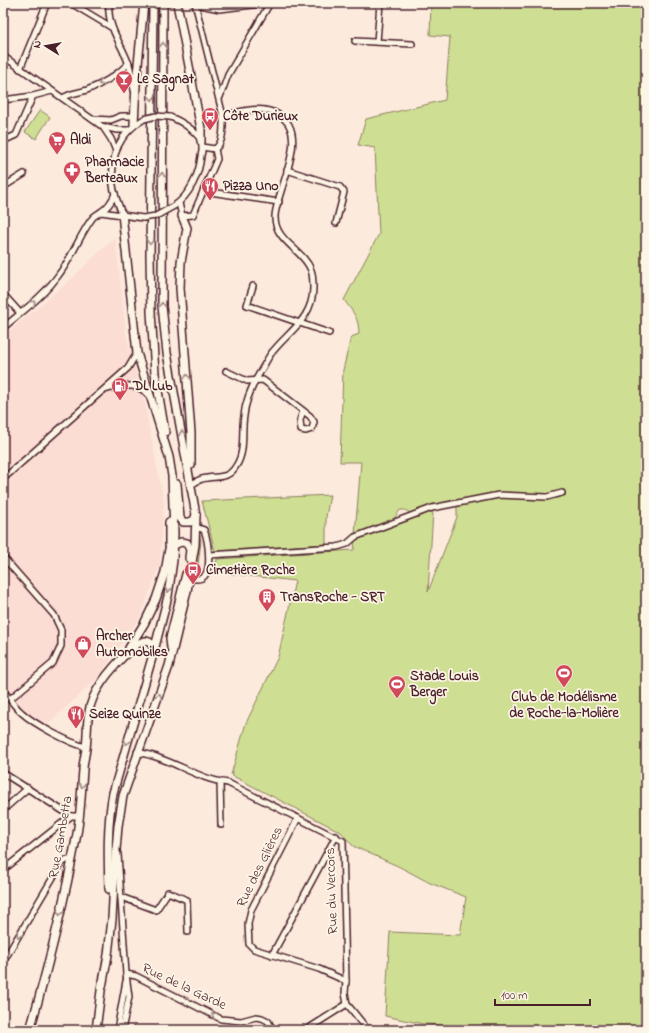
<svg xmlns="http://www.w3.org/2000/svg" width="649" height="1033" viewBox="0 0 649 1033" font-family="'Indie Flower',sans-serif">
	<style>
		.built { fill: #fcddd3 }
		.green { fill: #cedf93; stroke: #8c7f5f }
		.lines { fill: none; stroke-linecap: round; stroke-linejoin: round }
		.street-casing { stroke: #4a1f2b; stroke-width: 8 }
		.secondary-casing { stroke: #4a1f2b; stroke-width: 10 }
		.street { stroke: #fcf5e5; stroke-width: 5 }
		.secondary { stroke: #fcf5e5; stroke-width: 7 }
		.street-bridge-casing { stroke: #4a1f2b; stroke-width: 8; stroke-linecap: butt }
		.street-bridge { stroke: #fcf5e5; stroke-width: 5 }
		.oneway { stroke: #a38a88 }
		.labels { text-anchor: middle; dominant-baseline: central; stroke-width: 3.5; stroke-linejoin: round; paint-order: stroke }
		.poi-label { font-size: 14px; font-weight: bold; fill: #4a1f2b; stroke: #fcf5e5; text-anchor: start }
		.street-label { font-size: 14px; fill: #4a1f2b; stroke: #fcf5e5 }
	</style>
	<rect width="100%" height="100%" fill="#fceadd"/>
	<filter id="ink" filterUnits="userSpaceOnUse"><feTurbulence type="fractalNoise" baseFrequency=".025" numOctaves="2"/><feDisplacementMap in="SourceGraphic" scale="8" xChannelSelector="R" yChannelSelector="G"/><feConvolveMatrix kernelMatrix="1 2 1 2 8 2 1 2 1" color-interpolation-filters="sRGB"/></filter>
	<g filter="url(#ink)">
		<polygon class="built" points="115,237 127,339 145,405 164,502 160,565 140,617 98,678 48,724 6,707 3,709 3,336 68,282"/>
		<g class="green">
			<path d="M431 3H646V1030H466L465 1026 423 1024 385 1016 390 932 460 935 466 897 430 883 400 867 353 846 341 832 231 775 246 723 278 657 295 581 215 572 217 559 354 550 355 540 433 511 428 592 457 517V499L428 507 410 513 405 510H400L393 520 355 534 361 462H340L343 370 351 337 359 334C359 318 353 312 344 300L379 234 375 148 358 145 366 119 445 100 450 37 430 35Z"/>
			<polygon points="40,110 50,117 36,139 25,132"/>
			<polygon points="330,495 326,517 326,544 215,551 202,501"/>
			<polygon points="199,532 201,541 197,573 195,572"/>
		</g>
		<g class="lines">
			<g class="street-casing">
				<g id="street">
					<polyline points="71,3 111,27"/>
					<path d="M109 3C107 27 120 41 128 62 132 71 132 81 134 90"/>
					<path d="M195 3 223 116C223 128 224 142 215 149L202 147"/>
					<polyline points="195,4 220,9 269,3"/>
					<polyline points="355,41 412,44"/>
					<polyline points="377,42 380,3"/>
					<polyline points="3,56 103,127 117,130 129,130"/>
					<polyline points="20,69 47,3"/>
					<polyline points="220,97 228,75 270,3"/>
					<path d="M63 98C70 93 78 93 87 90 103 84 117 75 129 63"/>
					<polyline points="3,100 33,96 52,91"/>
					<path d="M170 117C179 120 197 131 201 141 203 145 202 152 201 156 199 175 190 195 174 206"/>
					<polyline points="92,119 111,120 121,116 134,116"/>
					<polyline points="103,127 111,139 116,151"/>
					<polyline points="3,141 16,135 33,96"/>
					<polyline points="287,170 340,187 344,192 336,223"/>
					<polyline points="3,187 24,174"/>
					<polyline points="203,191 279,202"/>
					<polyline points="179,203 182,216 193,215 217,159 215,149"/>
					<polyline points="101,212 143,218"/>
					<path d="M122 214C119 205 114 195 113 185 110 156 119 133 144 119"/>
					<polyline points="253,286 247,305 329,333"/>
					<polyline points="3,294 20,313"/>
					<path d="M3 328C23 311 45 295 60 273 72 257 79 237 91 220 94 215 97 215 102 211 108 207 112 201 115 194"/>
					<polyline points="226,371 247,381 263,380 310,416 314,422 312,429 306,431 301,430 300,420 303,411"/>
					<path d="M105 390C120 385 139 382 149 396"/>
					<polyline points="3,479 128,368 137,353"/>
					<path d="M191 485C194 483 198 480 202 479 216 475 227 481 236 466 246 451 241 432 244 416 245 403 250 392 255 381 260 373 265 363 270 355 287 332 313 320 313 288 313 283 313 275 311 270 303 249 274 241 275 216 277 189 311 133 279 115 262 105 241 111 223 116"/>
					<polyline points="209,555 337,547 347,544 355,537 432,508 499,495 547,497 562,493"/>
					<polyline points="3,557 54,615 61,630 61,646 53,663 10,699"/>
					<path d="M190 578C194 579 198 580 202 578 213 572 208 540 204 530L196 527"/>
					<path d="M3 690C9 698 14 706 21 712 34 724 69 743 86 747"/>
					<path d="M137 752C145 754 152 755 159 758 182 766 203 780 228 783L343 841 346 981 345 993 347 1004 368 1030"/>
					<polyline points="3,773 71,816"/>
					<polyline points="220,782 221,825"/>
					<polyline points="3,810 28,788"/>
					<polyline points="298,818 251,910 248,924 249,944 254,949 319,969 346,981"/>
					<polyline points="118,854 126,974 129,997 122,1030"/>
					<polyline points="3,870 71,816 80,816"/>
					<polyline points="121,897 156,910 168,892 187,900 188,932"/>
					<polyline points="272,955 336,836"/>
					<polyline points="3,962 61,864 66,860 72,860"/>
					<polyline points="126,974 136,976 221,1019 241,1021 256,1017 262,1018 268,1021 273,1030"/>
					<polyline points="117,1030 126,981"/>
					<polyline points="306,1030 347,1004"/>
				</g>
			</g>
			<g class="secondary-casing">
				<g id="secondary">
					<polyline points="153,3 150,255 151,312 155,373 165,432"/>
					<polyline points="177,3 201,129 201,141"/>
					<polyline points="134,124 136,85 144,3"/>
					<polyline points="182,216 187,228 181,262 180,288 191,433 191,465"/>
					<polyline points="177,484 180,518 183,522 190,522 194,520 196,515"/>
					<polyline points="169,545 169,522"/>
					<polyline points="129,648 144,624 156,599 165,572 169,549 174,545 181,542 187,543 190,550 189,558"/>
					<polyline points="171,648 170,638 186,574"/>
					<path d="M109 889C108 856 107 825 113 793L154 651 168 596 173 560 174 533 172 476 169 457 137 353 122 214"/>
					<polyline points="102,987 108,955 112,919 115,862 118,826 123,796 169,666 187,591 195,545 196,515 167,353 162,306 163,3"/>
					<path d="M30 1030C48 967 64 903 76 839 81 815 81 793 83 770 83 763 85 756 86 749 88 731 86 714 93 698 98 687 105 677 113 668 120 660 149 624 154 651"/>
					<polyline points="96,1030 102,983"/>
				</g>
			</g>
			<use href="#street" class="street"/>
			<use href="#secondary" class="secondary"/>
			<g class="street-bridge-casing">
				<g id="street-bridge">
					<polyline points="144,119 156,116 170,117"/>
					<polyline points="143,218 156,216 174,206"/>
				</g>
			</g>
			<use href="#street-bridge" class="street-bridge"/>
		</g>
		<defs><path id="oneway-chevron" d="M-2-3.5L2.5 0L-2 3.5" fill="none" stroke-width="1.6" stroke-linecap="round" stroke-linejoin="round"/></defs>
		<g class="oneway">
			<use href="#oneway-chevron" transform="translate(163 45) rotate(-90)"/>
			<use href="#oneway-chevron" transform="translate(101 83) rotate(154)"/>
			<use href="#oneway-chevron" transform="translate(152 98) rotate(90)"/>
			<use href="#oneway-chevron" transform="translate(162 175) rotate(-90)"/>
			<use href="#oneway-chevron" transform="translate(150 242) rotate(91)"/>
			<use href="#oneway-chevron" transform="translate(33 303) rotate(-43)"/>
			<use href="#oneway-chevron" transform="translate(162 305) rotate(-93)"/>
			<use href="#oneway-chevron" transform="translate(187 377) rotate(-95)"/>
			<use href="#oneway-chevron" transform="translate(182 433) rotate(-101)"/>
			<use href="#oneway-chevron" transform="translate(168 590) rotate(99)"/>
			<use href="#oneway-chevron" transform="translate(159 696) rotate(-69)"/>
			<use href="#oneway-chevron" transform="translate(127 742) rotate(106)"/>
			<use href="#oneway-chevron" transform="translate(82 785) rotate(92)"/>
			<use href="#oneway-chevron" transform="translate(60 913) rotate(103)"/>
			<use href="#oneway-chevron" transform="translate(19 935) rotate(121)"/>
			<use href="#oneway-chevron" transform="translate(214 1015) rotate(-153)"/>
		</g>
	</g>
	<defs>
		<g id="bar-pin" transform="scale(0.9)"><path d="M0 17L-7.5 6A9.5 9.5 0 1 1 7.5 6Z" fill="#d1495b" stroke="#fcf5e5"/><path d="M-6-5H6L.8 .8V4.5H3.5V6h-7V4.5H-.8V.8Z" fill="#fff"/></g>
		<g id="bus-pin" transform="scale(0.9)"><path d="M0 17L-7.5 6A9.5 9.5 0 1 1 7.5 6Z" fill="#d1495b" stroke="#fcf5e5"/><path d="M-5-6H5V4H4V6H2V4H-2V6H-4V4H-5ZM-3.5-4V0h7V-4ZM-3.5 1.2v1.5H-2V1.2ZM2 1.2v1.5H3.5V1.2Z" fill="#fff"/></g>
		<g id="supermarket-pin" transform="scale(0.9)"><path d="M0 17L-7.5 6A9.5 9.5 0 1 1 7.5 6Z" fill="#d1495b" stroke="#fcf5e5"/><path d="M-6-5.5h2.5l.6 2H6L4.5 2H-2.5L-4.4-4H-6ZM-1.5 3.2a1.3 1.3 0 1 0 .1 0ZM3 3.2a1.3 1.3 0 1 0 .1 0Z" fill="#fff"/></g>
		<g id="pharmacy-pin" transform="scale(0.9)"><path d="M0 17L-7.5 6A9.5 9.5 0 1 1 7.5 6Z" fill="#d1495b" stroke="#fcf5e5"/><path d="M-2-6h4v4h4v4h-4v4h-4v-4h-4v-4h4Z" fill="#fff"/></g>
		<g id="restaurant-pin" transform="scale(0.9)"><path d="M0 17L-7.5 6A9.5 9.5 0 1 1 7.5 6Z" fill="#d1495b" stroke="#fcf5e5"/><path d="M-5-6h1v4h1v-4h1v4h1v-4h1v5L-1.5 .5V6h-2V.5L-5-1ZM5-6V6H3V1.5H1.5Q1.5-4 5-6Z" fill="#fff"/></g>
		<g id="fuel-pin" transform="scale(0.9)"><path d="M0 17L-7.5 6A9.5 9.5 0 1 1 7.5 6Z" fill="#d1495b" stroke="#fcf5e5"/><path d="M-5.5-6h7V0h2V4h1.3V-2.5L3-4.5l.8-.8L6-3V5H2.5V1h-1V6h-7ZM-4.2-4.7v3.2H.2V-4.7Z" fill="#fff"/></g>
		<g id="building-pin" transform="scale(0.9)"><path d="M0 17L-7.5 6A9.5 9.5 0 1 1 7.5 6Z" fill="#d1495b" stroke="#fcf5e5"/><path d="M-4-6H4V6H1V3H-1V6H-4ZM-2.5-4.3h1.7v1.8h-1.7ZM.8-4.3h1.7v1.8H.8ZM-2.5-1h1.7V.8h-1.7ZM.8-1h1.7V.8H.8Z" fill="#fff"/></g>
		<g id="shop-pin" transform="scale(0.9)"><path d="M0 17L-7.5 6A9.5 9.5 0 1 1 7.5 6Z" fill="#d1495b" stroke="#fcf5e5"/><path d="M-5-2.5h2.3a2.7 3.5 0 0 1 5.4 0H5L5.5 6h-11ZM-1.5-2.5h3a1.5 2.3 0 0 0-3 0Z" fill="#fff"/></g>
		<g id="stadium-pin" transform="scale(0.9)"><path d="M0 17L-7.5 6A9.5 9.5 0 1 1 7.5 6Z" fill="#d1495b" stroke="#fcf5e5"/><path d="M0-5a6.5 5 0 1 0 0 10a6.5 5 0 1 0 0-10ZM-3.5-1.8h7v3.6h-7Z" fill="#fff"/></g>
	</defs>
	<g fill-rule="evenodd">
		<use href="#bar-pin" x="124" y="79"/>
		<use href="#bus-pin" x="210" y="116"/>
		<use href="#supermarket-pin" x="57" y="140"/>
		<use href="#pharmacy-pin" x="72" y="170"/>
		<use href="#restaurant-pin" x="210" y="186"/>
		<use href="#fuel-pin" x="120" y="386"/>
		<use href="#bus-pin" x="193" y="570"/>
		<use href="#building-pin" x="267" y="597"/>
		<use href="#shop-pin" x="83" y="644"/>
		<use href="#stadium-pin" x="564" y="673"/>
		<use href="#stadium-pin" x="397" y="684"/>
		<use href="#restaurant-pin" x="76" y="714"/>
	</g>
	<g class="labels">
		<g class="poi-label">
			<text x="137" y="79">Le Sagnat</text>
			<text x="223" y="116">Côte Durieux</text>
			<text x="70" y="140">Aldi</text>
			<text x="85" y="162">Pharmacie<tspan x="85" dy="16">Berteaux</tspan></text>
			<text x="223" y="186">Pizza Uno</text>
			<text x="133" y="386">DL Lub</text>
			<text x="206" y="570">Cimetière Roche</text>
			<text x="280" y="597">TransRoche - SRT</text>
			<text x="96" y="636">Archer<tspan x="96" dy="16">Automobiles</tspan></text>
			<text x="410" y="676">Stade Louis<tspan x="410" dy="16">Berger</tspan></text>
			<text x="564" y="697" text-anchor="middle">Club de Modélisme<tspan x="564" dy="16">de Roche-la-Molière</tspan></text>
			<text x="89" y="714">Seize Quinze</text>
		</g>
		<g class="street-label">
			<text transform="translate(61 837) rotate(-80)">Rue Gambetta</text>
			<text transform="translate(260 867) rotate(-64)">Rue des Glières</text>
			<text transform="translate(332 891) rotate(-92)">Rue du Vercors</text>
			<text transform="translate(184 987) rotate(25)">Rue de la Garde</text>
		</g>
	</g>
	<rect width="649" height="1033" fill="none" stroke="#fcf5e5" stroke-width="16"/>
	<rect x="8" y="8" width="633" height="1017" fill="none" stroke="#4a1f2b" stroke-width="1.5" filter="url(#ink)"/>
	<g transform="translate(46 46) rotate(281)" stroke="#fcf5e5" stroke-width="3" paint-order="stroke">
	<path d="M0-3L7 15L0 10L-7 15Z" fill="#4a1f2b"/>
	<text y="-6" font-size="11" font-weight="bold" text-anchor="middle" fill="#4a1f2b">N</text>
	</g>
	<path d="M495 999v6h95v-6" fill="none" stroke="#4a1f2b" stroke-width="2"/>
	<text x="501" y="999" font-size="12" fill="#4a1f2b" stroke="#fcf5e5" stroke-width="3" paint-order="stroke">100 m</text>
</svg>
